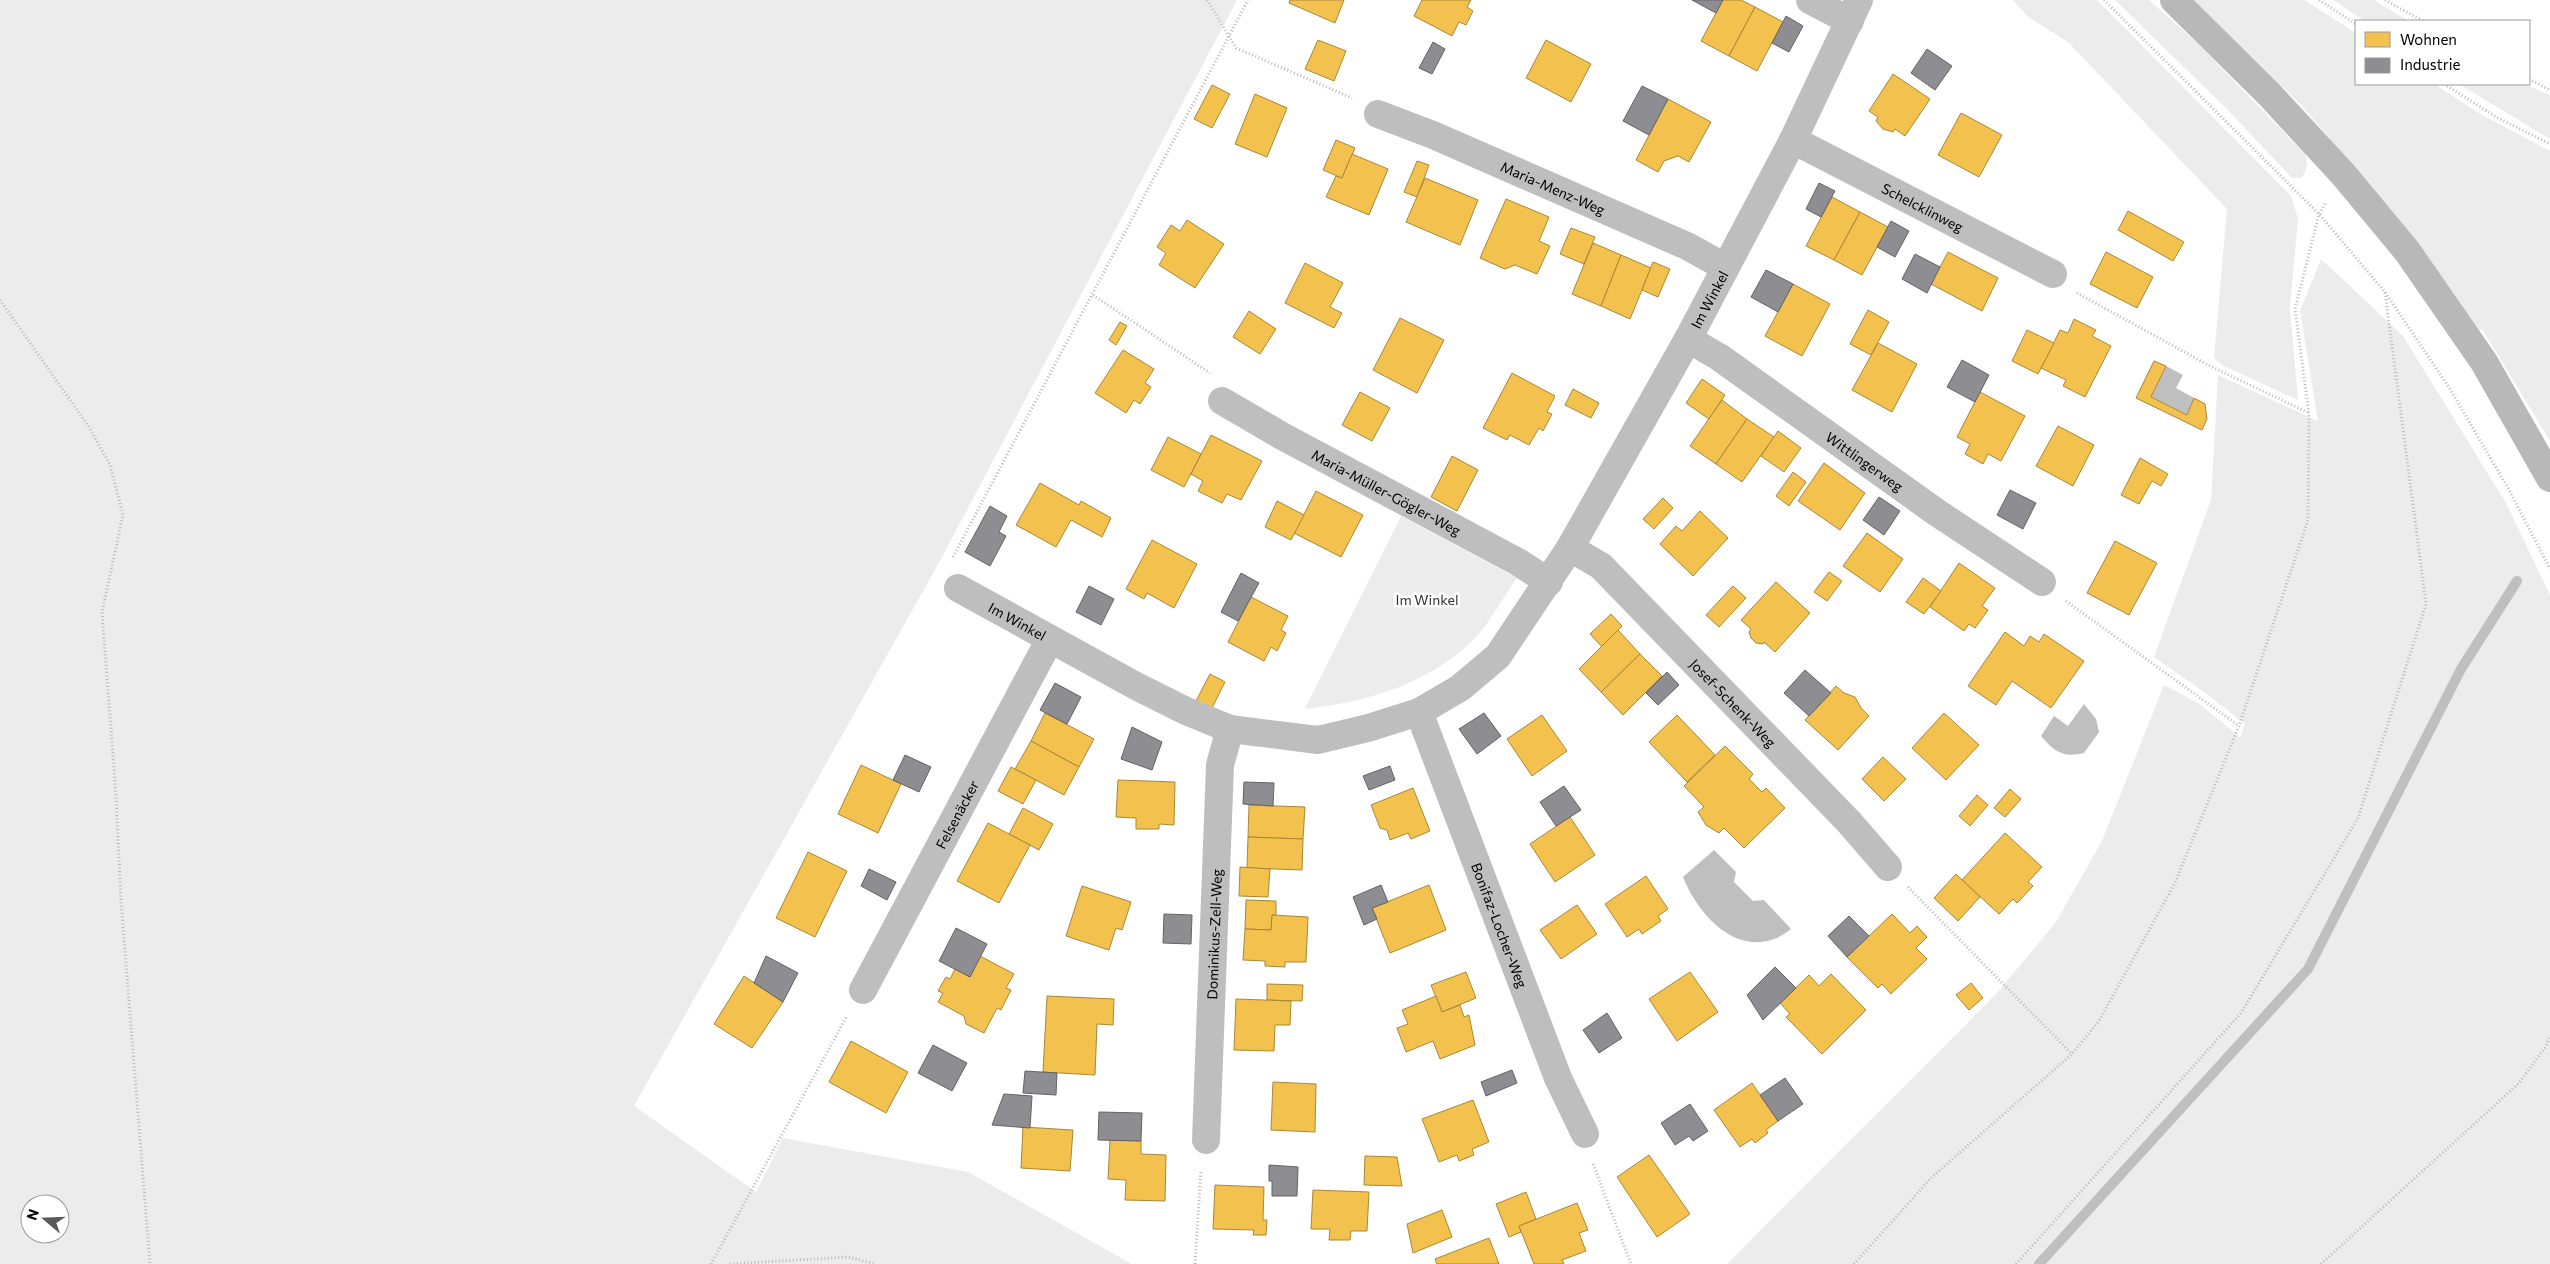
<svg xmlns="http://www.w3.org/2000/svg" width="2550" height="1264" viewBox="0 0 2550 1264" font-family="Commissioner,sans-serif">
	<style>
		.green { fill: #ececec; fill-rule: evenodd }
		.water { fill: #bfbfbf }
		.homes { fill: #f2c14e; stroke: #a98737 }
		.industry { fill: #8d8d92; stroke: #636366 }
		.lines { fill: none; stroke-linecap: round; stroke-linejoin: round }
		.stream { stroke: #bfbfbf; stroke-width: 10 }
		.path { stroke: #b9b9b9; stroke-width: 3; stroke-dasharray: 1 2.5; stroke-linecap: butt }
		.street { stroke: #bebebe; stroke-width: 28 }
		.secondary { stroke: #b8b8b8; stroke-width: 28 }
		.labels { text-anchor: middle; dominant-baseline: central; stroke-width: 5; stroke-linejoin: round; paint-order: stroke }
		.street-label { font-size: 14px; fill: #000; stroke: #fff }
		.park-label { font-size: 14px; fill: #333; stroke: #fff }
	</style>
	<rect width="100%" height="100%" fill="#fff"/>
	<g class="green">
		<path d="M0 0H1237L941 559 634 1106 756 1192 783 1138 968 1172 1132 1264H0ZM30 1204H60V1234H30Z"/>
		<polygon points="2013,0 2097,0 2291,196 2298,219 2290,308 2298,400 2222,365 2214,358 2227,209 2068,42 2028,17"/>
		<path d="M2115 0H2149L2198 44 2305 154C2308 164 2308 170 2301 178H2292L2228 110Z"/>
		<polygon points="2194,0 2304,0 2356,33 2356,84 2434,84 2482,115 2550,151 2550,441 2482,329 2477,332 2340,151 2303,107"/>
		<polygon points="2333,0 2374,0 2409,21 2365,21"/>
		<polygon points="2459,84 2524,84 2550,95 2550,139"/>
		<polygon points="2321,259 2403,336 2506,503 2550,595 2550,1264 1727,1264 1997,993 2056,922 2102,841 2164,685 2198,703 2240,737 2245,724 2204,692 2154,657 2211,500 2218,375 2318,421 2300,311"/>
		<path d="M1401 516 1517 578C1503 597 1491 621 1475 638 1430 684 1367 702 1305 709Z"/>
	</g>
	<g class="water">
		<polygon points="2166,366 2183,375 2176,388 2194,398 2187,415 2151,397"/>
		<path d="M2084 704 2096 719 2099 732 2084 753C2064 758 2054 752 2041 736L2054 716 2068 726Z"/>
		<path d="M1714 850 1736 872 1734 882 1753 901 1764 900 1791 929C1786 933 1780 937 1774 939 1732 954 1697 912 1683 877Z"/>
	</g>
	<g class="homes">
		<polygon points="1290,0 1344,0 1335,23 1289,3"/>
		<polygon points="1422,0 1471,0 1467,7 1473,11 1466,25 1459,22 1452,36 1414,16"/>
		<polygon points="1723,0 1741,0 1755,7 1729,56 1701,41"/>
		<polygon points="1755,7 1783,22 1757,71 1729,56"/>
		<polygon points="1318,40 1346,51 1334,81 1305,69"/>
		<polygon points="1546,40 1591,64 1571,102 1526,78"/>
		<polygon points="1893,74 1930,99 1905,136 1895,129 1893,132 1883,129 1876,121 1878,117 1869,111"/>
		<polygon points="1212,85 1230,94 1212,128 1194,119"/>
		<polygon points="1255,94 1287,108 1267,157 1235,144"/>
		<polygon points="1668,99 1711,122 1689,162 1678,156 1664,161 1658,172 1636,160"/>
		<polygon points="1961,113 2002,135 1979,177 1938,155"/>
		<polygon points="1336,140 1355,148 1342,178 1323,170"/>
		<polygon points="1352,154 1388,169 1369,215 1326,197 1336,176 1342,178"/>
		<polygon points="1417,161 1429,165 1417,197 1404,192"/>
		<polygon points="1425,178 1478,200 1460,245 1406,222"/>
		<polygon points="1832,197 1860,212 1834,260 1806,246"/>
		<polygon points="1506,199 1549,217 1539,241 1550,246 1537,274 1515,265 1505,269 1480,258"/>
		<polygon points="2128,211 2184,242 2173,261 2118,230"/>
		<polygon points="1860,212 1888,227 1862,275 1834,260"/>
		<polygon points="1187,220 1224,244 1195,288 1159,265 1166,253 1157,247 1171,225 1180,231"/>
		<polygon points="1571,228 1595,237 1584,264 1560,254"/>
		<polygon points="1593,243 1621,255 1601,306 1572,294"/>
		<polygon points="1948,252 1998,278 1982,311 1931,284"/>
		<polygon points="2106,252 2153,277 2137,308 2090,284"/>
		<polygon points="1621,255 1651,268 1630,319 1601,306"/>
		<polygon points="1653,262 1670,269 1658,297 1642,290"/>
		<polygon points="1305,263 1343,283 1330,307 1342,313 1334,328 1285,303"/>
		<polygon points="1793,284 1830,304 1802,356 1765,336"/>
		<polygon points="1868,310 1889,322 1871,355 1850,344"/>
		<polygon points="1249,311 1276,329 1260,354 1233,337"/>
		<polygon points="1400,318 1444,340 1417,393 1373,370"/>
		<polygon points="2074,319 2096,330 2092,336 2111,346 2085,397 2063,386 2066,380 2041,368 2060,330 2068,333"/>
		<polygon points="1120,322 1127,326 1116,345 1109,340"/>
		<polygon points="2027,330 2054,343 2038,374 2012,361"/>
		<polygon points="1878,343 1917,364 1892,412 1852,390"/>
		<polygon points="1123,350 1154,369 1145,383 1151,387 1140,404 1134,400 1126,413 1095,393"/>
		<polygon points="2154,361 2166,366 2151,397 2187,415 2194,398 2205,404 2207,419 2202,430 2136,398"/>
		<polygon points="1512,373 1555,396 1547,412 1552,414 1543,431 1539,428 1529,445 1510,435 1507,440 1483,428"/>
		<polygon points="1702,379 1725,395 1709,419 1686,403"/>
		<polygon points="1573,389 1599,403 1591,418 1565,405"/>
		<polygon points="1360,392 1390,408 1372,441 1342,425"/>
		<polygon points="1980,392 2025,416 2001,461 1988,454 1983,464 1965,454 1970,444 1957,437"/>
		<polygon points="1722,400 1747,419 1716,464 1690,446"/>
		<polygon points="1747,419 1774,437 1742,482 1716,464"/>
		<polygon points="2058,426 2094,445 2073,486 2036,466"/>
		<polygon points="1778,431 1801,448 1784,472 1761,456"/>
		<polygon points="1211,435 1262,461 1241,500 1227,494 1222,503 1198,491 1203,481 1191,474"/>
		<polygon points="1168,437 1201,454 1184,487 1151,470"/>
		<polygon points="1452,456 1478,470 1457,511 1431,497"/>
		<polygon points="2140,458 2168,474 2161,486 2152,481 2139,504 2121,495"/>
		<polygon points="1824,463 1865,493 1840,530 1798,501"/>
		<polygon points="1793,472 1806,482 1789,506 1776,496"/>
		<polygon points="1040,483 1079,505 1081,501 1111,518 1102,537 1071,520 1056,547 1016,525"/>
		<polygon points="1316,491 1363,515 1341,557 1294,533"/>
		<polygon points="1663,498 1673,508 1654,529 1643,519"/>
		<polygon points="1277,501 1304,515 1291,540 1265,527"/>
		<polygon points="1700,511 1728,538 1693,576 1660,544 1676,526 1682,531"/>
		<polygon points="1867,533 1903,559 1880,592 1843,566"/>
		<polygon points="1152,540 1197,564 1174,608 1147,593 1144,599 1126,589"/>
		<polygon points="2115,541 2157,563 2129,615 2087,593"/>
		<polygon points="1959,563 1995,588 1982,606 1988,610 1975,628 1969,624 1964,631 1930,607"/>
		<polygon points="1829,572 1842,581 1827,601 1814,592"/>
		<polygon points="1923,578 1941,591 1924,614 1906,602"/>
		<polygon points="1776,582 1810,613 1775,652 1764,642 1763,644 1756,643 1751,638 1749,632 1751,629 1741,620"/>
		<polygon points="1733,586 1746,598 1719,627 1706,615"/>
		<polygon points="1251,597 1288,616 1281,630 1286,633 1277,651 1271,647 1264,661 1228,642"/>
		<polygon points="1611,614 1622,626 1602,647 1590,634"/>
		<polygon points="1618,630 1640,654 1601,692 1579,669"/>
		<polygon points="2005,632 2024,646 2030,636 2039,642 2044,634 2084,661 2051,708 2012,681 1996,705 1968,686"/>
		<polygon points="1640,654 1662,676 1623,715 1601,692"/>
		<polygon points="1210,674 1225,682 1211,710 1196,701"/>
		<polygon points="1836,686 1844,693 1855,697 1861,708 1869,716 1838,750 1805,720"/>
		<polygon points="1045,713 1094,739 1079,767 1031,741"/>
		<polygon points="1944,713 1979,745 1946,780 1912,748"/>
		<polygon points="1542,715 1567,751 1532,776 1507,739"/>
		<polygon points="1677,715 1715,755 1687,782 1649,742"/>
		<polygon points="1031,741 1079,767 1064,795 1015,769"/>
		<polygon points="1725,746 1753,774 1749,779 1762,792 1766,788 1785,808 1744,848 1724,828 1719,833 1706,825 1698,812 1704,807 1684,786"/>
		<polygon points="1883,757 1906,779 1884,801 1862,779"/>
		<polygon points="861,765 901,784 878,833 838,814"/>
		<polygon points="1011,767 1036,780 1023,804 998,791"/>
		<polygon points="1118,780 1175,782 1174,825 1159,824 1159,829 1136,829 1136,818 1116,817"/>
		<polygon points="1413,788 1430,831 1411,839 1408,833 1390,840 1387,830 1380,828 1371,805"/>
		<polygon points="2010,789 2021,799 2005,817 1994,808"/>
		<polygon points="1977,795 1988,805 1970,826 1959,816"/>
		<polygon points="1249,805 1305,807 1303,839 1248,837"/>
		<polygon points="1023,808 1053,824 1039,850 1009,834"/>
		<polygon points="1570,817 1595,855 1555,882 1530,844"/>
		<polygon points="988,823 1030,845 999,903 957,881"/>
		<polygon points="2005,833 2042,867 2028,882 2033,886 2017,903 2013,899 1999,914 1962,880"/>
		<polygon points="1248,837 1303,839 1302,870 1247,868"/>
		<polygon points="808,852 847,871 815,937 776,918"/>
		<polygon points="1240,867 1270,869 1268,897 1239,896"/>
		<polygon points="1956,874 1980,897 1958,921 1934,898"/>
		<polygon points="1646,876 1668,909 1658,916 1661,921 1642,934 1639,929 1627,937 1605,904"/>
		<polygon points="1429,885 1446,930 1390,953 1372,908"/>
		<polygon points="1082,886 1131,902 1122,930 1116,928 1109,950 1066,936"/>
		<polygon points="1246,900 1276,901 1276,915 1272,915 1271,930 1245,929"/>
		<polygon points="1577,905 1597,934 1561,959 1540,930"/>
		<polygon points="1892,914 1910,933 1917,926 1927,937 1916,948 1927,959 1891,994 1882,984 1878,988 1847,957"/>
		<polygon points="1272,915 1308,917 1306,962 1285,962 1285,967 1265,966 1265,961 1243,960 1245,929 1271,930"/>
		<polygon points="980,956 1014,974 1006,988 1011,990 1001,1010 997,1008 984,1033 966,1024 964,1016 938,1002 943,993 938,991 946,977 950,979 955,969 970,977"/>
		<polygon points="1466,972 1476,998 1442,1012 1431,985"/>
		<polygon points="1690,972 1718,1012 1677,1041 1649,999"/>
		<polygon points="1831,974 1866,1010 1822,1054 1786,1017 1790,1014 1780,1003 1809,975 1819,986"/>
		<polygon points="744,976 783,1002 752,1048 714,1024"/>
		<polygon points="1971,983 1983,998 1969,1010 1956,995"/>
		<polygon points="1267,984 1303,985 1302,1001 1267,1000"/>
		<polygon points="1047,996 1114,999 1113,1025 1097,1024 1095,1075 1043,1072"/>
		<polygon points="1436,996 1442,1012 1460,1005 1464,1017 1469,1015 1475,1045 1440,1059 1433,1041 1406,1052 1397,1028 1408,1024 1402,1010"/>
		<polygon points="1236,999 1291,1001 1290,1025 1275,1025 1274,1051 1234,1050"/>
		<polygon points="851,1041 908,1072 886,1113 829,1082"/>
		<polygon points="1273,1082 1316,1084 1315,1132 1271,1130"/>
		<polygon points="1752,1083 1778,1121 1766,1130 1768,1133 1755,1143 1752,1139 1740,1147 1714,1110"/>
		<polygon points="1473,1100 1489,1142 1472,1149 1474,1155 1459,1161 1457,1155 1439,1162 1422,1119"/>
		<polygon points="1023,1127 1073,1130 1070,1171 1021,1168"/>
		<polygon points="1110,1140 1141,1141 1141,1154 1166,1155 1165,1201 1125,1200 1126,1180 1108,1179"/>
		<polygon points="1649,1155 1690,1214 1657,1237 1617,1177"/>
		<polygon points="1365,1156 1397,1157 1402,1186 1364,1185"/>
		<polygon points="1215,1185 1264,1187 1263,1220 1267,1220 1266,1235 1253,1235 1254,1230 1213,1229"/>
		<polygon points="1313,1190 1369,1192 1367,1231 1351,1231 1350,1240 1329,1240 1330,1229 1311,1229"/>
		<polygon points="1526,1192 1536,1219 1519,1226 1521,1232 1509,1237 1496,1204"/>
		<polygon points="1577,1203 1588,1230 1579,1233 1586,1251 1562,1260 1564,1264 1534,1264 1519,1226"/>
		<polygon points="1442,1210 1452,1237 1413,1253 1407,1224"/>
		<polygon points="1489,1238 1499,1264 1437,1264 1435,1259"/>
	</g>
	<g class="industry">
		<polygon points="1692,0 1723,0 1716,13"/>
		<polygon points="1786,16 1803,26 1789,52 1772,43"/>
		<polygon points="1433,42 1445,49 1432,74 1419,68"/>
		<polygon points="1927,49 1952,66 1935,90 1911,73"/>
		<polygon points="1642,86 1668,99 1649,135 1623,121"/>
		<polygon points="1819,183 1835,191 1821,217 1806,209"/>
		<polygon points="1891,221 1909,231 1895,257 1877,247"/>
		<polygon points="1915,254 1940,267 1927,293 1902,279"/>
		<polygon points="1766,270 1793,284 1778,312 1751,297"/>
		<polygon points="1962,360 1989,375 1975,402 1947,387"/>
		<polygon points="2010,490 2036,503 2023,529 1997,515"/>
		<polygon points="1879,497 1900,511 1884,535 1863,520"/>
		<polygon points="990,506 1007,516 999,532 1006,536 990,566 965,552"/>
		<polygon points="1241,573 1259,583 1238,621 1221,612"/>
		<polygon points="1089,586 1114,599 1101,625 1076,612"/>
		<polygon points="1805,670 1831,693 1809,716 1784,693"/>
		<polygon points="1667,672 1679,685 1658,705 1646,693"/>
		<polygon points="1055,683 1081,697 1067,724 1040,710"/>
		<polygon points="1484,713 1501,736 1477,754 1459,729"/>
		<polygon points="1132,727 1162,742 1152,770 1121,759"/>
		<polygon points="905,755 931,767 919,792 893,780"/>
		<polygon points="1390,766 1395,780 1369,790 1363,776"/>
		<polygon points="1244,782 1274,783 1273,806 1243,804"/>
		<polygon points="1564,786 1581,810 1556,826 1540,802"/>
		<polygon points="869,869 896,882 887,900 861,886"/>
		<polygon points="1381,885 1388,902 1372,908 1377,919 1364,925 1353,897"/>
		<polygon points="1164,914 1192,915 1191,944 1163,943"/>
		<polygon points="1849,916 1869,936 1847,957 1828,936"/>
		<polygon points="956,928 987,944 970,977 939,961"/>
		<polygon points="766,956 798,973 783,1002 754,983"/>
		<polygon points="1775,967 1796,988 1763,1020 1747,995"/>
		<polygon points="1607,1013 1622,1038 1599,1053 1583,1030"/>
		<polygon points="933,1045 967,1063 952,1091 918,1073"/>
		<polygon points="1512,1070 1517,1083 1486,1096 1481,1082"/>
		<polygon points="1025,1071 1057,1073 1056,1095 1023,1093"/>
		<polygon points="1785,1078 1803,1104 1778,1121 1760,1095"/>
		<polygon points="1004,1094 1032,1096 1030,1128 992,1125"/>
		<polygon points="1690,1104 1708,1131 1693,1141 1689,1136 1675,1145 1661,1123"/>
		<polygon points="1099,1112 1142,1113 1141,1141 1098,1140"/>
		<polygon points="1269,1165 1298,1167 1297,1196 1272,1196 1272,1181 1269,1181"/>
	</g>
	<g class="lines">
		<polyline class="stream" points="2039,1264 2308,969 2461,669 2517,581"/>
		<g class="path">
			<polyline points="1207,0 1236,48 1352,98"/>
			<polyline points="2104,0 2319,214 2385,292 2450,389 2508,488 2550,569"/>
			<polyline points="2319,0 2356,24"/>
			<polyline points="2385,0 2423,21"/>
			<polyline points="2529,79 2550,90"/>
			<polyline points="2444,84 2498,118 2550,144"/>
			<polyline points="2077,293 2210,366 2309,413"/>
			<polyline points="1093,295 1210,373"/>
			<polyline points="0,300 89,427 110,465 123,515 102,612 116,795 121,901 150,1264"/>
			<polyline points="953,557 1248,0"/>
			<polyline points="2066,601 2239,726"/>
			<polyline points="1908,887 2072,1054"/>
			<polyline points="1593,1164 1631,1264"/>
			<polyline points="711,1264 847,1016"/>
			<polyline points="730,1264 848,1257 875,1264"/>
			<polyline points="1195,1264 1201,1170"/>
			<polyline points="1854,1264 1931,1178 2072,1054 2099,1021 2175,883 2239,726 2308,520 2309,414 2295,309 2319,214 2326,202"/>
			<polyline points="2016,1264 2241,1013 2358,818 2426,604 2385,292"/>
			<polyline points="2321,1264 2519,1083 2546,1046 2550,1036"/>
		</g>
		<g class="street">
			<polyline points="1810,0 1850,21"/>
			<path id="s1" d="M1378 114 1433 135 1687 246 1725 267"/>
			<path id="s2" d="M1793 140 2053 274"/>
			<path id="s3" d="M1688 339 1719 357 1936 512 2042 582"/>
			<path id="s4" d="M1222 401 1282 436 1518 562 1549 582"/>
			<path id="s5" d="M1570 548 1601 566 1849 822 1888 867"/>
			<path id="s6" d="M958 588 1136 686 1186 711 1230 729 1318 740 1368 728 1419 712 1460 688 1498 656 1570 548 1688 339 1793 140 1859 0"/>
			<path id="s7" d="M1419 712 1558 1078 1585 1134"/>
			<path id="s8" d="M863 990 1050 639"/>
			<path id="s9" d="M1206 1140 1220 765 1230 729"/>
		</g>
		<polyline class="secondary" points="2174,0 2269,94 2343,174 2407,251 2484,362 2550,478"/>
	</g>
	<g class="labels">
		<g class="street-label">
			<text stroke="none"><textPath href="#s1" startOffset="190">Maria-Menz-Weg</textPath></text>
			<text stroke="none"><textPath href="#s2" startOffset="146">Schelcklinweg</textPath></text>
			<text stroke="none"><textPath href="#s6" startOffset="1012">Im Winkel</textPath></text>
			<text stroke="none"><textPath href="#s3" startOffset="215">Wittlingerweg</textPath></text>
			<text stroke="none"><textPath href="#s4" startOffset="188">Maria-Müller-Gögler-Weg</textPath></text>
			<text stroke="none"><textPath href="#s6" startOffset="68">Im Winkel</textPath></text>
			<text stroke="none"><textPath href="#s5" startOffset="226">Josef-Schenk-Weg</textPath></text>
			<text stroke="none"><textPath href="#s8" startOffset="199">Felsenäcker</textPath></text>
			<text stroke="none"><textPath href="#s7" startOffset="228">Bonifaz-Locher-Weg</textPath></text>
			<text stroke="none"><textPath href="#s9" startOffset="206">Dominikus-Zell-Weg</textPath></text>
		</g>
		<g class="park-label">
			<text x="1427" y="599">Im Winkel</text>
		</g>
	</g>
	<rect x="2355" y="20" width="175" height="65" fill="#ffffff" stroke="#999999"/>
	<rect x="2365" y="32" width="25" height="15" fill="#f2c14e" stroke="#999999"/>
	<text x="2400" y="45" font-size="15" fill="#000000">Wohnen</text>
	<rect x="2365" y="58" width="25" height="15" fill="#8d8d92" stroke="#999999"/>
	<text x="2400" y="70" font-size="15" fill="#000000">Industrie</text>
	<g transform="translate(45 1219) rotate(289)"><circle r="24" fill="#ffffff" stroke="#999999"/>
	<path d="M0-4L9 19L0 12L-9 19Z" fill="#595959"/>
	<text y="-8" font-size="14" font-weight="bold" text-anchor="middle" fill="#000000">N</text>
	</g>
</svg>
